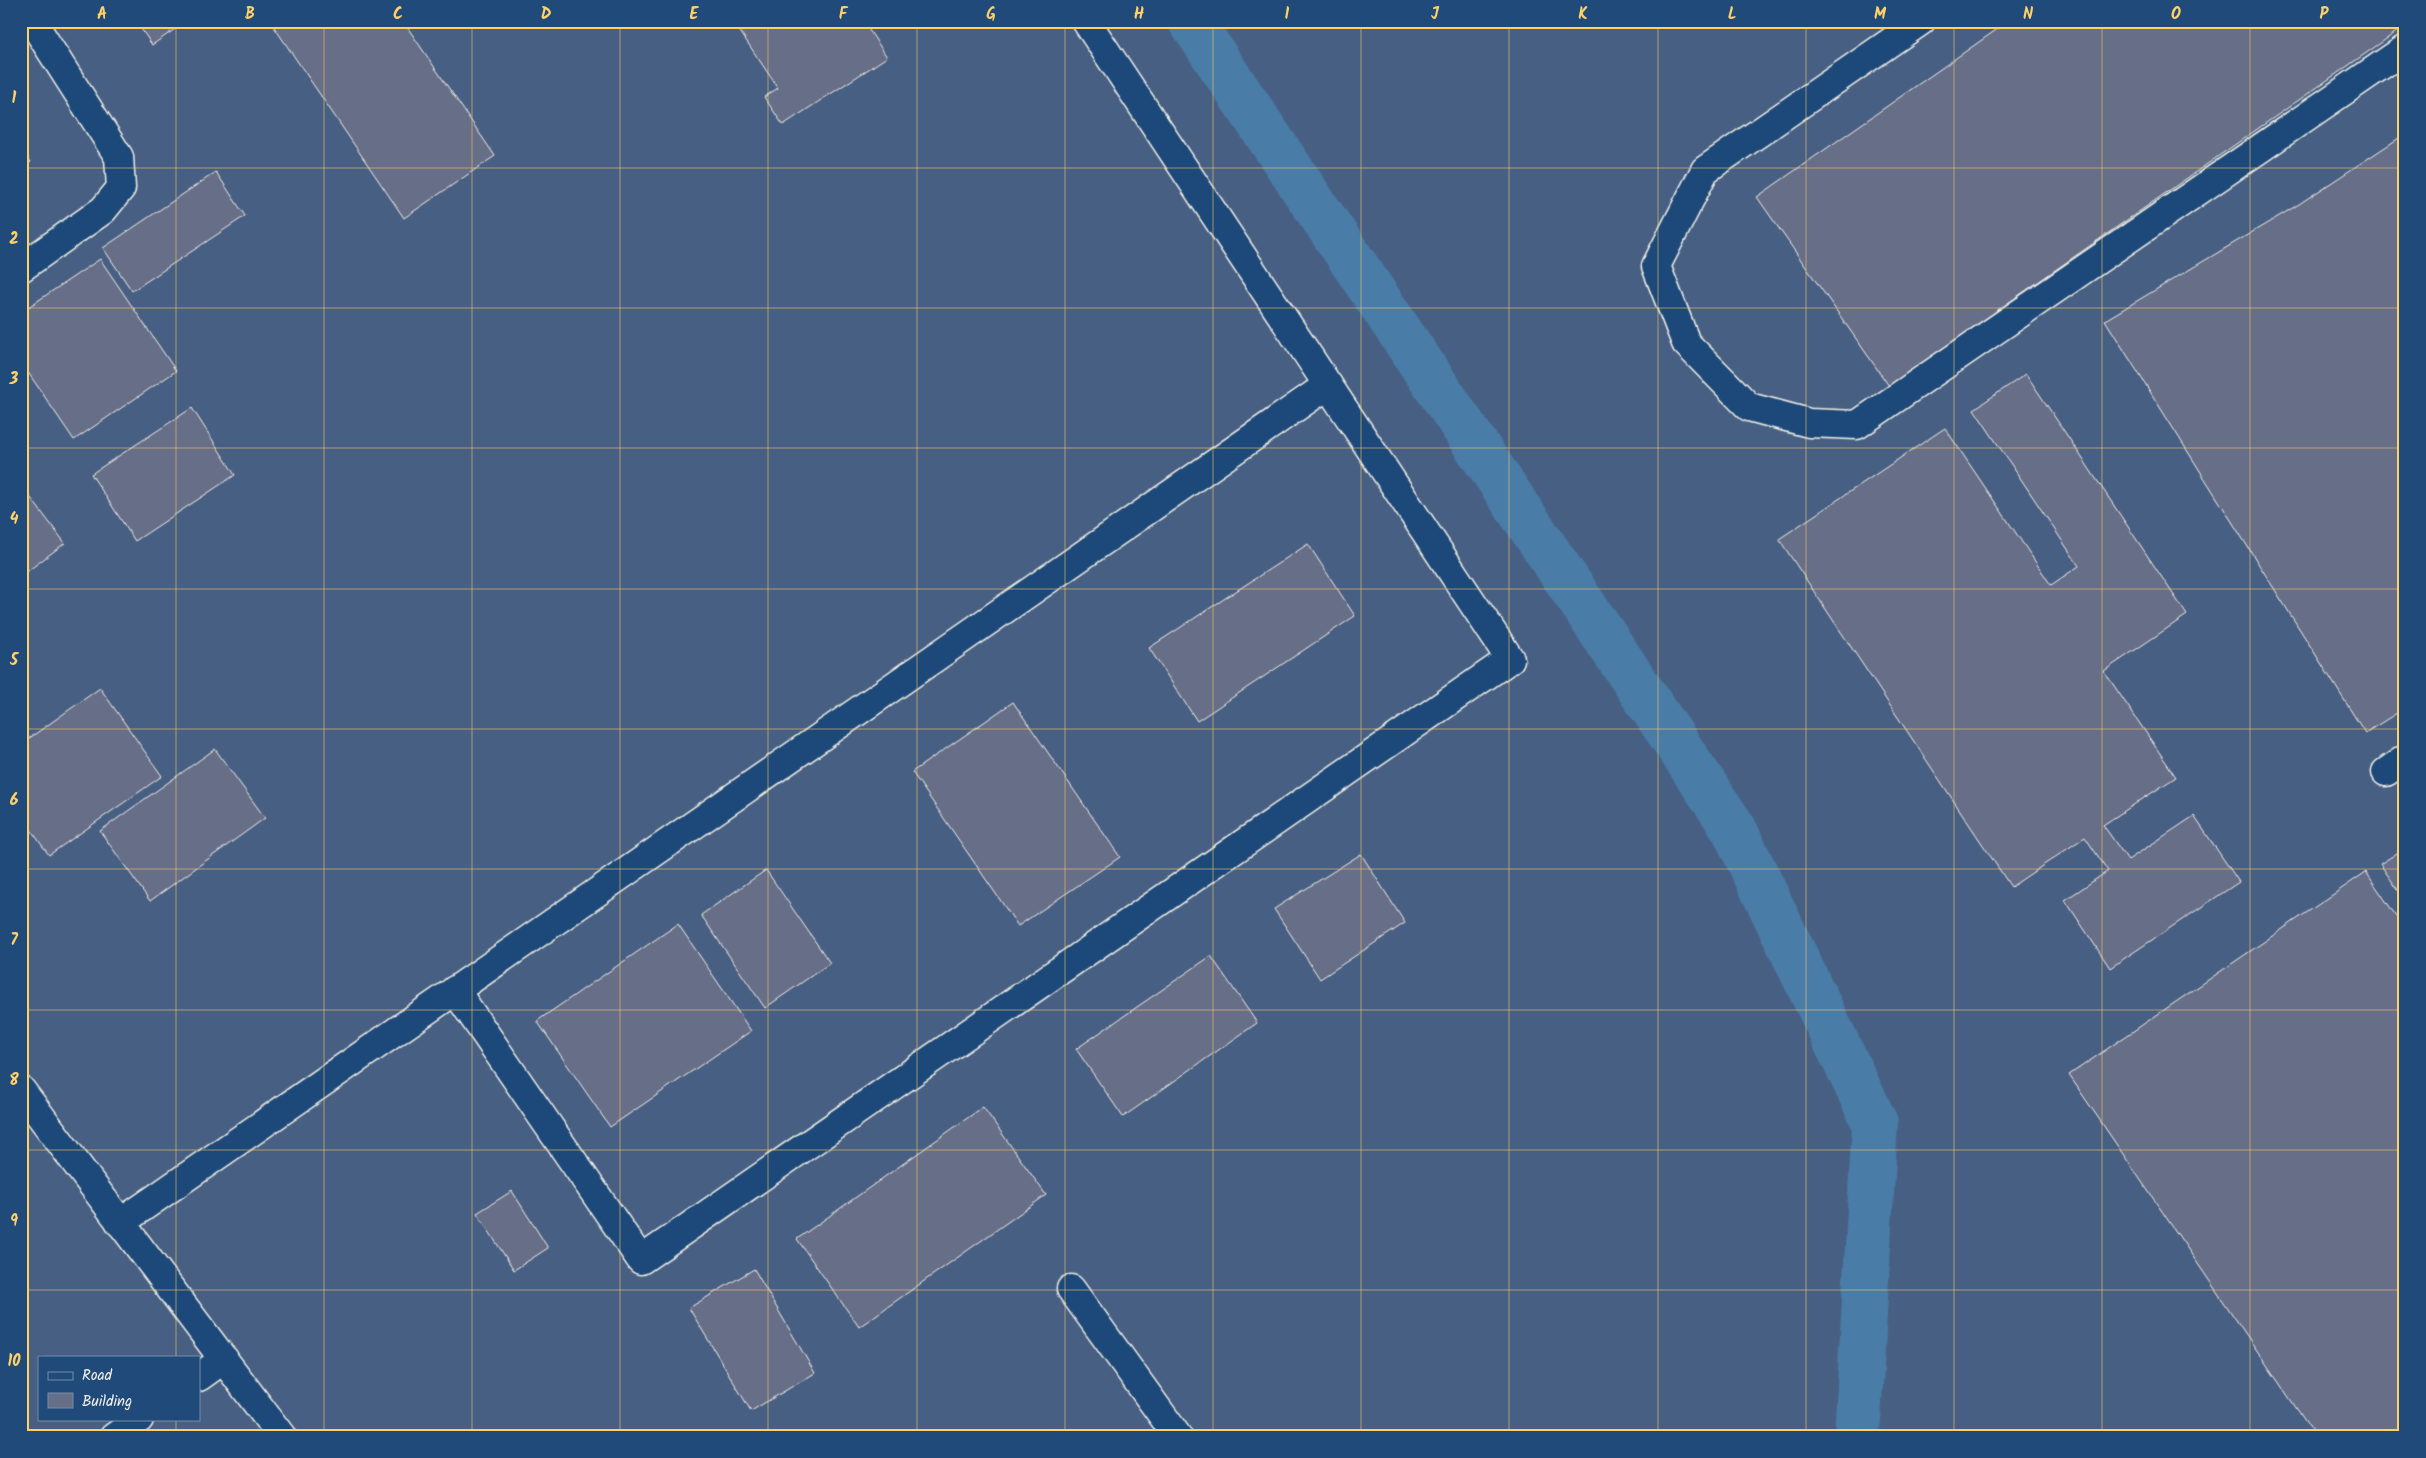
<svg xmlns="http://www.w3.org/2000/svg" width="2426" height="1458" viewBox="0 0 2426 1458" font-family="Kalam,sans-serif">
	<style>
		.built { fill: #475f83; fill-rule: evenodd }
		.lines { fill: none; stroke-linecap: round; stroke-linejoin: round }
		.canal { stroke: #487ca6; stroke-width: 46 }
		.building { fill: #666e88; stroke: #f4f1e8 }
		.minor-casing { stroke: #f4f1e8; stroke-width: 31 }
		.minor { stroke: #1f4a7a; stroke-width: 28 }
		.grid { fill: none; stroke: #ffd166; stroke-width: 1; stroke-opacity: 0.55 }
		.neatline { fill: none; stroke: #ffd166; stroke-width: 2 }
		.grid-label { font-size: 16px; text-anchor: middle; font-weight: bold; fill: #ffd166 }
	</style>
	<rect width="100%" height="100%" fill="#34557e"/>
	<filter id="ink" filterUnits="userSpaceOnUse"><feTurbulence type="fractalNoise" baseFrequency=".02" numOctaves="2"/><feDisplacementMap in="SourceGraphic" scale="10" xChannelSelector="R" yChannelSelector="G"/><feConvolveMatrix kernelMatrix="1 2 1 2 8 2 1 2 1" color-interpolation-filters="sRGB"/></filter>
	<g filter="url(#ink)">
		<path class="built" d="M21 21H2405V1437H21ZM39 1357H199V1419H39Z"/>
		<g class="lines">
			<polyline class="canal" points="1191,21 1734,829 1875,1123 1857,1437"/>
		</g>
		<g class="building">
			<polygon points="136,21 187,21 152,45"/>
			<polygon points="270,21 403,21 495,156 404,218"/>
			<polygon points="753,21 863,21 887,57 783,125 764,97 778,88 739,30"/>
			<polygon points="2009,21 2405,21 2405,26 1889,386 1757,197"/>
			<polygon points="2405,134 2405,708 2365,733 2105,320 2296,206"/>
			<polygon points="21,148 31,162 21,169"/>
			<polygon points="216,172 245,216 132,291 103,248"/>
			<polygon points="100,259 176,371 74,440 21,362 21,312"/>
			<polygon points="2026,374 2187,615 2104,671 2176,777 2103,825 2128,860 2194,816 2239,882 2110,968 2065,900 2108,871 2085,837 2011,887 1779,539 1945,428 2051,585 2079,566 1974,409"/>
			<polygon points="192,408 235,475 135,541 91,474"/>
			<polygon points="21,485 65,543 21,576"/>
			<polygon points="1308,544 1355,616 1197,721 1149,648"/>
			<polygon points="100,688 162,776 49,855 21,816 21,744"/>
			<polygon points="1013,702 1120,857 1018,926 912,772"/>
			<polygon points="215,749 265,818 150,901 100,831"/>
			<polygon points="2405,848 2405,900 2380,864"/>
			<polygon points="1361,854 1405,923 1320,979 1274,909"/>
			<polygon points="766,870 830,963 765,1008 701,915"/>
			<polygon points="2366,872 2405,929 2405,1437 2316,1437 2069,1075"/>
			<polygon points="678,924 751,1031 610,1127 537,1021"/>
			<polygon points="1211,956 1257,1023 1123,1117 1076,1049"/>
			<polygon points="983,1107 1046,1195 859,1327 797,1239"/>
			<polygon points="512,1191 548,1248 514,1270 477,1213"/>
			<polygon points="754,1269 815,1373 751,1411 689,1308"/>
			<polygon points="1049,1429 1055,1437 1039,1437"/>
		</g>
		<g class="lines">
			<g class="minor-casing">
				<g id="minor">
					<polyline points="1921,21 1705,170 1656,266 1686,343 1749,407 1809,423 1857,425 2405,49"/>
					<polyline points="21,268 103,210 121,188 119,157 32,21"/>
					<polyline points="2386,772 2405,759"/>
					<polyline points="455,990 641,1260 1510,659 1086,21"/>
					<polyline points="21,1090 282,1437"/>
					<polyline points="120,1223 1328,385"/>
					<polyline points="1071,1289 1178,1437"/>
					<polyline points="199,1377 224,1359"/>
					<polyline points="114,1437 139,1419"/>
				</g>
			</g>
			<use href="#minor" class="minor"/>
		</g>
	</g>
	<path class="grid" d="M176 21V1357M324 21V1437M472 21V1437M620 21V1437M768 21V1437M917 21V1437M1065 21V1437M1213 21V1437M1361 21V1437M1509 21V1437M1658 21V1437M1806 21V1437M1954 21V1437M2102 21V1437M2250 21V1437M21 168H2405M21 308H2405M21 448H2405M21 589H2405M21 729H2405M21 869H2405M21 1010H2405M21 1150H2405M21 1290H2405M176 1419V1437"/>
	<rect width="2426" height="1458" fill="none" stroke="#1f4a7a" stroke-width="55"/>
	<rect x="38" y="1356" width="162" height="65" fill="#1f4a7a" stroke="#748da6"/>
	<rect x="48" y="1372" width="25" height="8" fill="#1f4a7a" stroke="#748da6"/>
	<text x="82" y="1380" font-size="15" fill="#f4f1e8">Road</text>
	<rect x="48" y="1393" width="25" height="15" fill="#666e88" stroke="#748da6"/>
	<text x="82" y="1406" font-size="15" fill="#f4f1e8">Building</text>
	<rect x="28" y="28" width="2370" height="1402" class="neatline"/>
	<g class="grid-label">
		<text x="102" y="19">A</text>
		<text x="250" y="19">B</text>
		<text x="398" y="19">C</text>
		<text x="546" y="19">D</text>
		<text x="694" y="19">E</text>
		<text x="843" y="19">F</text>
		<text x="991" y="19">G</text>
		<text x="1139" y="19">H</text>
		<text x="1287" y="19">I</text>
		<text x="1435" y="19">J</text>
		<text x="1583" y="19">K</text>
		<text x="1732" y="19">L</text>
		<text x="1880" y="19">M</text>
		<text x="2028" y="19">N</text>
		<text x="2176" y="19">O</text>
		<text x="2324" y="19">P</text>
		<text x="14" y="103">1</text>
		<text x="14" y="244">2</text>
		<text x="14" y="384">3</text>
		<text x="14" y="524">4</text>
		<text x="14" y="665">5</text>
		<text x="14" y="805">6</text>
		<text x="14" y="945">7</text>
		<text x="14" y="1085">8</text>
		<text x="14" y="1226">9</text>
		<text x="14" y="1366">10</text>
	</g>
</svg>
